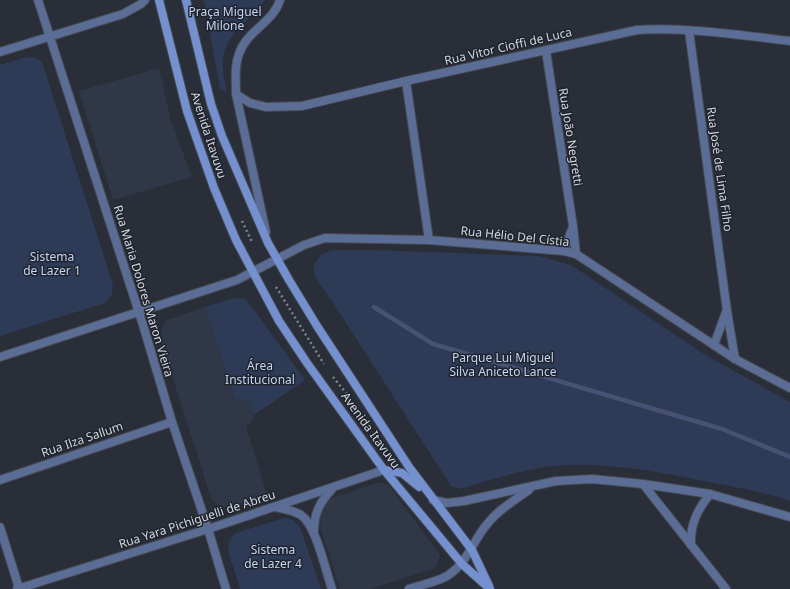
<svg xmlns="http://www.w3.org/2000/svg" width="790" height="589" viewBox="0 0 790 589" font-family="'Noto Sans',sans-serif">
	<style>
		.built { fill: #303747 }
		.green { fill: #2e3b57 }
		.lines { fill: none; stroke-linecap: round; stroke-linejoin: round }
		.stream { stroke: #465173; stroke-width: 4.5 }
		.street-casing { stroke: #444952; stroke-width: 10 }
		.secondary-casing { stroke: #444952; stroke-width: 10 }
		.path { stroke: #80848c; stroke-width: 2.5; stroke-dasharray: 2 3; stroke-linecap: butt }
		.street { stroke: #5b6d95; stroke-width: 8 }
		.secondary { stroke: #7490cf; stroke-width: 8 }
		.labels { text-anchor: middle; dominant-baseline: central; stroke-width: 3; stroke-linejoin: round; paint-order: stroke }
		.park-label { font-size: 12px; fill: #c5d4f3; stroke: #1f242e }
		.street-label { font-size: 12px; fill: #d3d6dd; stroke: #1f242e }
	</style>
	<rect width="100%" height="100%" fill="#292e38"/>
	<g class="built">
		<polygon points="159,68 171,121 192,177 113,200 79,91"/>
		<polygon points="205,307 235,399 246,400 253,407 254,415 253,419 250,423 246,426 267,495 227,508 216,504 211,498 161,341 161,333 164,324 167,320"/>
		<polygon points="376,483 383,483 389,486 440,555 438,563 433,569 370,589 340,589 321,530 320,518 323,507 330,499"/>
	</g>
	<g class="green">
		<path d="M204 0H265C249 24 219 36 223 70 223 77 226 85 227 92L220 89Z"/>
		<polygon points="26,57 36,58 42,62 113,285 112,295 105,303 0,336 0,65"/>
		<path d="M336 250H373L539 256 571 265 707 356 790 402V501C762 491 733 487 704 481 659 472 612 463 566 465 530 467 494 479 460 489L451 486 330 298 316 279 313 268C319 255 322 252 336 250Z"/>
		<path d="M234 298 245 299 252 307 305 380 254 415C253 403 246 398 235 399L205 307Z"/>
		<polygon points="284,518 293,520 300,527 321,589 240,589 228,550 229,541 236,533"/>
	</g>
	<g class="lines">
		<polyline class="stream" points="374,307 433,344 722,429 790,457"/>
		<g class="street-casing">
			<g id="street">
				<polyline points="38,0 143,325 172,422 208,529 226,589"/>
				<polyline points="689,31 727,311 735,359"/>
				<polyline points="546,51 573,226 576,254"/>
				<polyline points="0,52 123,14 141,4 145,0"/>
				<polyline points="406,81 429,240"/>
				<path d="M236 94 250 103 266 107 302 106 406 81 637 30C688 27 739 35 790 41"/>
				<path d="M266 232 236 94C236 80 234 67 239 54 246 31 273 23 280 0"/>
				<polyline points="564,251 572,229"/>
				<polyline points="714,345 726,312"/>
				<polyline points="0,357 237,280 304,245 325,238 429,240 564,251 576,254 735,359 790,388"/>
				<polyline points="0,480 172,422"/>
				<polyline points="643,484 726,589"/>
				<polyline points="433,500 447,503 464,501 556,481 592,479 643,484 710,494 790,517"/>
				<path d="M275 507C284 509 293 510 301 515 316 525 326 572 332 589"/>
				<polyline points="0,527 19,588"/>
				<path d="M314 531C314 513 320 502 332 489"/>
				<path d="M691 545C690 525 697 510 710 494"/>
				<polyline points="17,589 208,529 384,470"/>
				<path d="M409 589C420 585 437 582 447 576 469 562 472 541 488 523 499 509 515 500 529 490"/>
			</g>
		</g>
		<g class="secondary-casing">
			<g id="secondary">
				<polyline points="159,0 187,111 214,188 236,240 279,321 307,363 384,470 462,564 490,589"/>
				<polyline points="186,0 211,104 222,136 268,243 289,280 317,326 409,467 472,550 489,586"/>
				<polyline points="384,470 402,473 419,487"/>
			</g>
		</g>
		<g class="path">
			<polyline points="242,221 252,242"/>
			<polyline points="276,287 324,364"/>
			<polyline points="333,377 346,393"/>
		</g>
		<use href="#street" class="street"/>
		<use href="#secondary" class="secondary"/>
	</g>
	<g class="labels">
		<g class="park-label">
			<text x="225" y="11">Praça Miguel<tspan x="225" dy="14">Milone</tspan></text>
			<text x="52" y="256">Sistema<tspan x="52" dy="14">de Lazer 1</tspan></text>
			<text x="503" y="357">Parque Lui Miguel<tspan x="503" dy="14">Silva Aniceto Lance</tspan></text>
			<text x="260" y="365">Área<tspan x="260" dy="14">Institucional</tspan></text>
			<text x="273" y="549">Sistema<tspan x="273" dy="14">de Lazer 4</tspan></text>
		</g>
		<g class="street-label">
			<text transform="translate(508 46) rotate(-13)">Rua Vitor Cioffi de Luca</text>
			<text transform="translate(209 135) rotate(72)">Avenida Itavuvu</text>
			<text transform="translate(571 137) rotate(81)">Rua João Negretti</text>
			<text transform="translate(720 169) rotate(82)">Rua José de Lima Filho</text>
			<text transform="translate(515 236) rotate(6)">Rua Hélio Del Cístia</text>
			<text transform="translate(144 291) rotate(73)">Rua Maria Dolores Maron Vieira</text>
			<text transform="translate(371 430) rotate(54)">Avenida Itavuvu</text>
			<text transform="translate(82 439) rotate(-19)">Rua Ilza Sallum</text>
			<text transform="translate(197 519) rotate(-18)">Rua Yara Pichiguelli de Abreu</text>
		</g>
	</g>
</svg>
